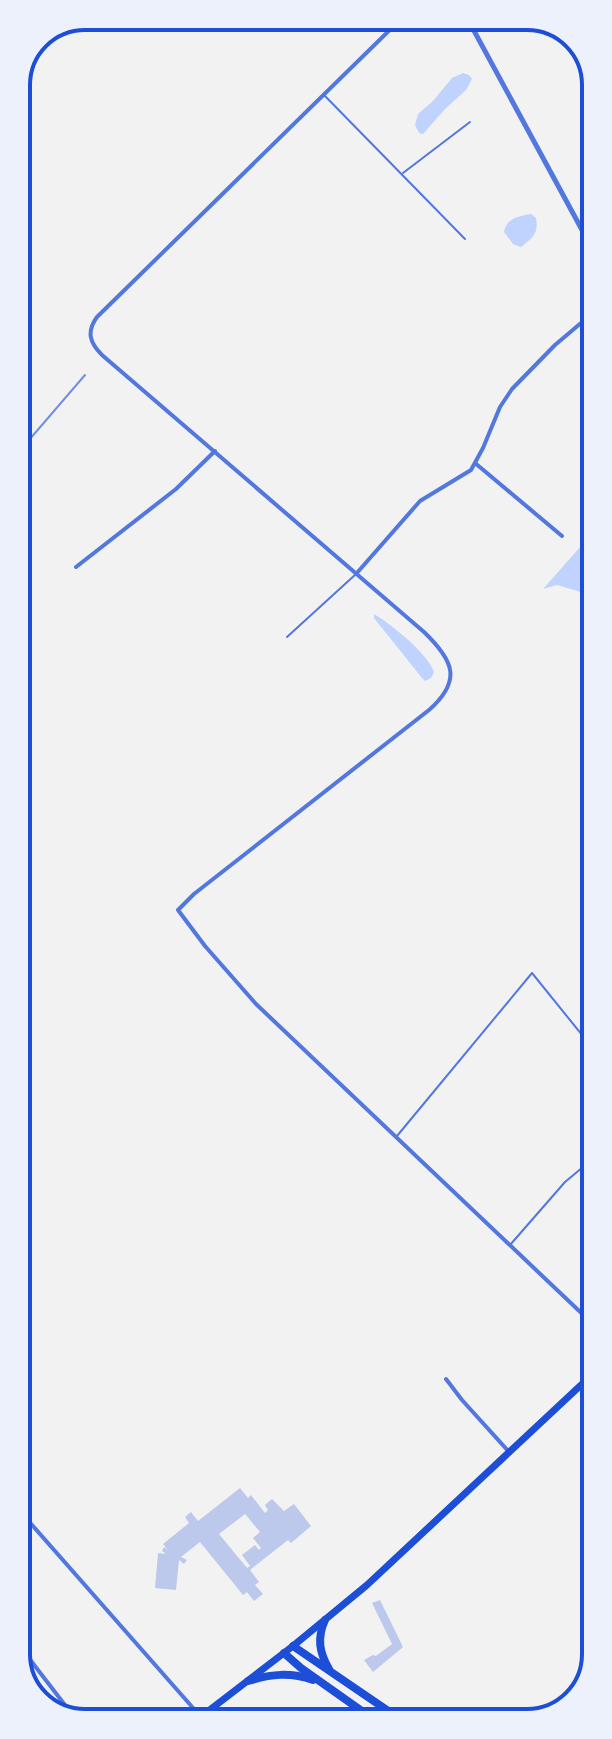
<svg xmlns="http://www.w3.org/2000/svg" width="612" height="1739" viewBox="0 0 612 1739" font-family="'DM Sans',sans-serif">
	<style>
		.water { fill: #bfd3fe }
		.building { fill: #bdc9ec; fill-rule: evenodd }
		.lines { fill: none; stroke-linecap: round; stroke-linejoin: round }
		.service { stroke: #5277de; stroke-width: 2 }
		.minor { stroke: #5277de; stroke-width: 4 }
		.tertiary { stroke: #5277de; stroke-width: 5 }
		.primary { stroke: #1d4ed8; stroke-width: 7 }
		.motorway { stroke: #1d4ed8; stroke-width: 8 }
		.rail { stroke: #7290e2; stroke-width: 2 }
		.rim { fill: none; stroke: #1d4ed8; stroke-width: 4 }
	</style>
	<rect width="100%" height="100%" fill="#f2f2f2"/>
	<g class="water">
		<polygon points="463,73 469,75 472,79 466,90 445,109 423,134 419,133 415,125 418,114 433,101 452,78"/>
		<path d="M531 214 536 218C539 234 532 238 521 247L513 244 504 232C506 219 518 216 531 214Z"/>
		<polygon points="587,544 594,555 594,583 581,592 557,585 543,589 581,546"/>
		<path d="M374 614C392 625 427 653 434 672L431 678 425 681 422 678 374 618Z"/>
	</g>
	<g class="building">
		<path d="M240 1488 248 1498 251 1495 265 1513 268 1510 265 1505 272 1499 284 1511 294 1504 311 1526 291 1543 288 1540 250 1570 259 1582 255 1585 263 1594 254 1601 247 1592 243 1595 200 1542 181 1557 187 1560 184 1564 179 1560 176 1590 155 1588 158 1553 166 1554 162 1551 164 1547 168 1550 163 1544 189 1523 185 1517 191 1512 198 1521ZM245 1514 260 1532 253 1538 261 1548 259 1550 255 1545 242 1555 250 1566 247 1568 219 1534Z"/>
		<polygon points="380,1600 403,1647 373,1672 364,1660 373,1655 376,1656 392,1644 372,1603"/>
		<polygon points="237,1712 242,1719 237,1722 223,1722"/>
	</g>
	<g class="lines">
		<g class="service">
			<polyline points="324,95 465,239"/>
			<polyline points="403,173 470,122"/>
			<polyline points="287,637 356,574"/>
			<polyline points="397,1136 532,973 595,1051"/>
			<polyline points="510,1245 565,1182 595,1157"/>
		</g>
		<g class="minor">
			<path d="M404 16 97 317C86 332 90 343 102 355L424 632C453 660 463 680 429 710L194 894 178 910 205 946 256 1004 595 1326"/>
			<polyline points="475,463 562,536"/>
			<polyline points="76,567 176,489 215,451"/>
			<polyline points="356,574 420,501 471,470 483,448 500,407 512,389 555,345 594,312"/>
			<polyline points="446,1379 462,1400 509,1452"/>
			<polyline points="18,1509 201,1717"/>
			<polyline points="18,1644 78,1722"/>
		</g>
		<polyline class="tertiary" points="466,16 594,252"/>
		<polyline class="primary" points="194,1722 293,1646 367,1585 596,1371"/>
		<g class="motorway">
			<path d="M325 1620C317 1638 319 1652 329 1669"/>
			<polyline points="293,1646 403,1721"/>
			<polyline points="284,1653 301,1668 376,1721"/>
			<path d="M248 1681C271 1674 290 1672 313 1680"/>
		</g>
		<polyline class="rail" points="17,454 85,375"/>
	</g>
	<path d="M0 0H612V1739H0ZM85 30H527A55 55 0 0 1 582 85V1654A55 55 0 0 1 527 1709H85A55 55 0 0 1 30 1654V85A55 55 0 0 1 85 30Z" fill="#edf1fc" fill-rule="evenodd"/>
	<path class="rim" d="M85 30H527A55 55 0 0 1 582 85V1654A55 55 0 0 1 527 1709H85A55 55 0 0 1 30 1654V85A55 55 0 0 1 85 30Z"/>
</svg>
